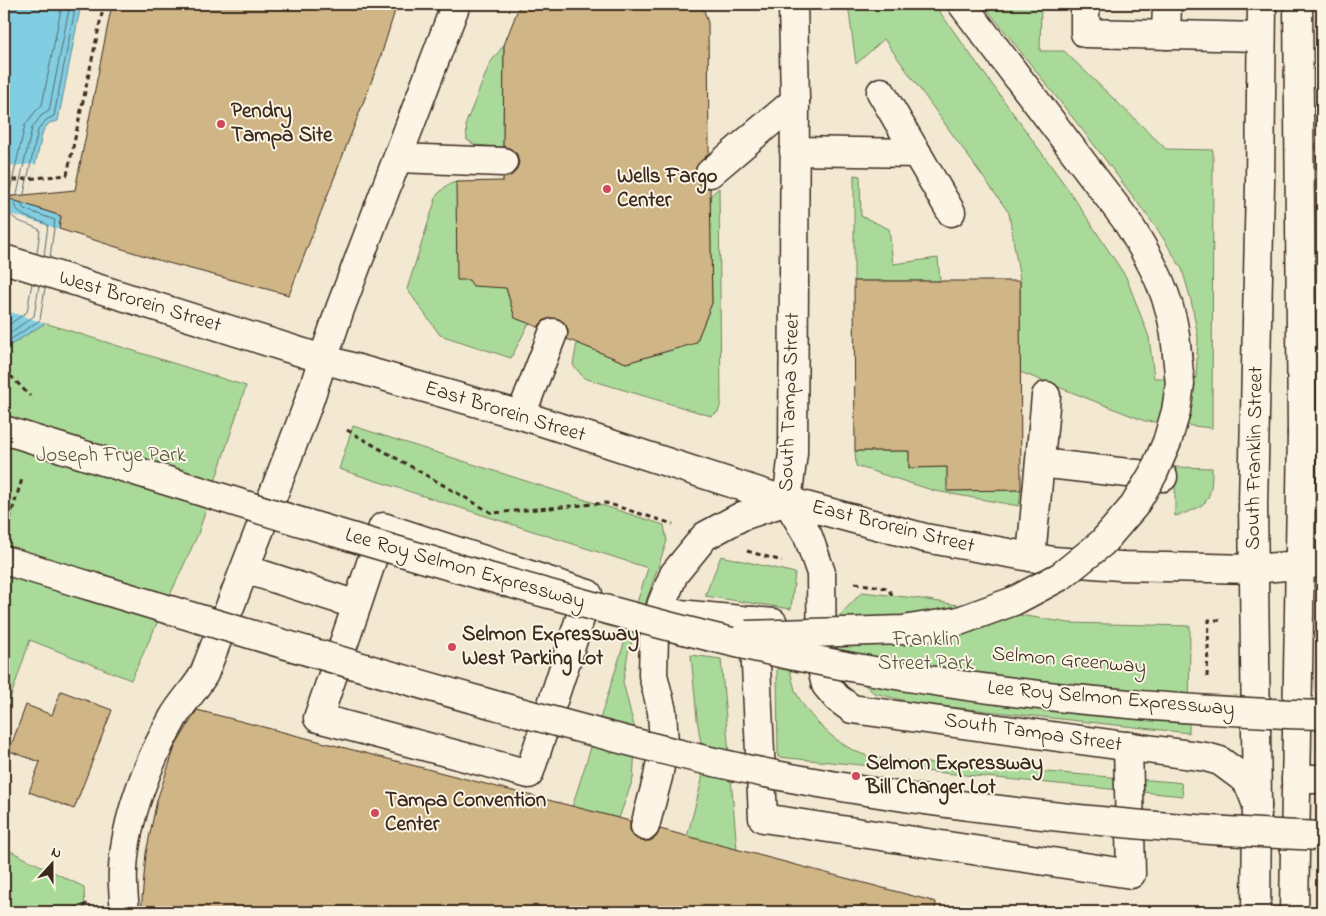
<svg xmlns="http://www.w3.org/2000/svg" width="1326" height="916" viewBox="0 0 1326 916" font-family="'Indie Flower',sans-serif">
	<style>
		.green { fill: #aada9a; stroke: #72825c }
		.water { fill: #81cde1; stroke: #658c93 }
		.pier { fill: #f3e8d2 }
		.lines { fill: none; stroke-linecap: round; stroke-linejoin: round }
		.shore { stroke: #576b6c; stroke-width: 1 }
		.building { fill: #d0b686; stroke: #3b2a1e }
		.minor-casing { stroke: #3b2a1e; stroke-width: 31 }
		.major-casing { stroke: #3b2a1e; stroke-width: 31 }
		.highway-casing { stroke: #3b2a1e; stroke-width: 31 }
		.path { stroke: #3b2a1e; stroke-width: 3; stroke-dasharray: 5 4; stroke-linecap: butt }
		.minor { stroke: #fcf5e5; stroke-width: 28 }
		.major { stroke: #fcf5e5; stroke-width: 28 }
		.highway { stroke: #fcf5e5; stroke-width: 28 }
		.highway-bridge-casing { stroke: #3b2a1e; stroke-width: 31; stroke-linecap: butt }
		.highway-bridge { stroke: #fcf5e5; stroke-width: 28 }
		.poi-dot { fill: #d1495b; stroke: #fcf5e5; stroke-width: 2 }
		.labels { text-anchor: middle; dominant-baseline: central; stroke-width: 4; stroke-linejoin: round; paint-order: stroke }
		.poi-label { font-size: 21px; font-weight: bold; fill: #3b2a1e; stroke: #fcf5e5; text-anchor: start }
		.street-label { font-size: 21px; fill: #3b2a1e; stroke: #fcf5e5 }
		.park-label { font-size: 21px; fill: #57563d; stroke: #fcf5e5 }
	</style>
	<rect width="100%" height="100%" fill="#f3e8d2"/>
	<filter id="ink" filterUnits="userSpaceOnUse"><feTurbulence type="fractalNoise" baseFrequency=".02" numOctaves="2"/><feDisplacementMap in="SourceGraphic" scale="10" xChannelSelector="R" yChannelSelector="G"/><feConvolveMatrix kernelMatrix="1 2 1 2 8 2 1 2 1" color-interpolation-filters="sRGB"/></filter>
	<g filter="url(#ink)">
		<g class="green">
			<polygon points="848,4 934,4 1070,192 1126,277 1149,337 1154,378 1196,378 1198,337 1191,300 1182,269 1158,230 1095,146 983,4 1041,4 1040,51 1064,51 1166,149 1213,150 1212,428 1145,421 1020,372 1020,281 1009,213 884,39 856,64"/>
			<polygon points="504,45 503,147 475,145 467,140 466,123 490,63"/>
			<polygon points="854,175 860,176 861,216 889,229 893,264 938,258 940,281 854,281"/>
			<polygon points="456,182 469,280 506,288 515,318 529,323 511,358 440,335 407,289 437,195 447,185"/>
			<polygon points="719,188 721,404 718,412 711,416 584,378 573,365 577,343 626,363 696,343 712,303 710,196"/>
			<polygon points="45,323 246,386 198,534 131,680 30,640 7,708 4,709 4,363 9,346"/>
			<polygon points="353,426 664,525 667,541 628,653 623,682 636,734 633,779 619,818 572,807 648,568 339,469"/>
			<polygon points="855,451 909,451 909,468 947,467 948,491 1021,490 1019,506 935,491 856,466"/>
			<path d="M1175 467 1212 468C1212 501 1208 507 1175 516Z"/>
			<polygon points="721,556 795,573 791,609 705,596"/>
			<polygon points="862,592 915,598 1069,623 1190,626 1189,733 914,703 874,693 851,673 835,645 837,618"/>
			<polygon points="691,655 721,659 737,850 687,837 702,780 702,750 697,719"/>
			<path d="M777 668 790 671C792 677 793 684 795 690 807 717 839 748 868 756 877 758 886 759 895 760L1174 782 1181 783 1183 796 778 757Z"/>
			<polygon points="4,848 84,887 85,912 4,912"/>
		</g>
		<polygon class="water" points="4,4 81,4 58,121 49,123 43,131 26,204 61,216 45,323 9,346 4,363"/>
		<g class="pier">
			<polygon points="36,164 29,194 4,196 4,166"/>
			<polygon points="4,212 62,230 47,324 4,310"/>
		</g>
		<g class="lines">
			<g class="shore">
				<polyline points="17,194 32,128 41,116 49,111 70,4"/>
				<polyline points="24,194 38,130 46,120 54,116 76,4"/>
				<polyline points="9,195 25,125 35,112 42,105 62,4"/>
				<path d="M8 199C5 223 25 221 40 230L37 253"/>
				<path d="M15 202C16 219 36 218 48 225L44 256"/>
				<polyline points="21,204 24,209 55,220 50,258"/>
				<polyline points="4,328 27,312 32,283"/>
				<polyline points="4,337 34,316 39,286"/>
				<polyline points="4,348 7,342 40,320 45,288"/>
			</g>
		</g>
		<g class="building">
			<polygon points="112,4 397,4 380,59 289,295 161,261 59,229 61,216 4,197 75,190"/>
			<polygon points="520,4 702,4 708,23 709,153 696,167 695,175 698,183 704,187 710,188 712,303 696,343 626,363 567,339 568,330 565,324 559,319 550,318 543,321 538,327 515,318 506,288 473,286 469,280 457,280 456,182 503,181 503,178 511,176 516,171 519,163 517,154 511,149 503,146 504,45"/>
			<polygon points="854,281 1020,281 1021,490 947,491 947,467 909,468 909,451 855,451"/>
			<polygon points="61,691 112,710 74,809 29,792 40,762 9,751 26,705 52,715"/>
			<polygon points="197,710 630,821 630,831 634,837 641,841 650,841 656,837 660,829 936,902 935,912 141,912 146,853 157,800 175,747"/>
		</g>
		<g class="lines">
			<g class="minor-casing">
				<g id="minor">
					<polyline points="1085,4 1085,33 1261,37"/>
					<polyline points="1166,35 1167,4"/>
					<polyline points="881,92 951,212"/>
					<polyline points="794,151 917,153"/>
					<polyline points="398,158 503,162"/>
					<polyline points="710,173 795,101"/>
					<polyline points="521,415 553,333"/>
					<polyline points="1040,463 1163,477"/>
					<polyline points="1031,557 1046,396"/>
					<polyline points="245,569 357,605 383,527 588,594 529,774 318,718 357,605"/>
					<polyline points="659,612 773,623"/>
					<polyline points="754,621 763,818 1131,874 1128,746"/>
					<polyline points="1296,779 1322,779"/>
					<polyline points="1257,805 1253,505 1260,184 1262,4"/>
					<polyline points="645,826 658,777 664,744 662,711 653,675 654,635 662,603 674,574 705,536 742,516 787,501"/>
					<path d="M125 912C124 898 122 884 123 870 125 819 148 762 173 718 182 702 195 690 204 674L307 407 340 309 456 4"/>
					<polyline points="1294,912 1302,433 1298,4"/>
				</g>
			</g>
			<g class="major-casing">
				<g id="major">
					<polyline points="793,4 795,101 793,453 787,501 808,536 821,573 822,669 826,685 837,698 852,709 1206,757 1220,761 1243,778 1250,787 1257,805 1256,912"/>
					<polyline points="4,259 323,359 521,415 787,501 925,538 1053,561 1120,566 1253,569 1322,563"/>
					<polyline points="1302,433 1322,434"/>
				</g>
			</g>
			<g class="highway-casing">
				<path id="highway" d="M962 4 1126 220C1146 252 1164 283 1172 319 1175 331 1176 343 1177 354"/>
			</g>
			<g class="path">
				<polyline points="4,181 67,175 104,4"/>
				<polyline points="4,369 30,396"/>
				<polyline points="347,430 492,513 606,503 673,524"/>
				<polyline points="7,528 22,479"/>
				<polyline points="747,551 782,561"/>
				<polyline points="855,583 887,588 894,597"/>
				<polyline points="1207,677 1209,620 1222,620"/>
				<polyline points="66,912 90,903"/>
			</g>
			<use href="#minor" class="minor"/>
			<use href="#major" class="major"/>
			<use href="#highway" class="highway"/>
			<g class="highway-bridge-casing">
				<g id="highway-bridge">
					<path d="M4 430C190 488 376 547 564 598 641 619 717 640 795 656 967 692 1147 710 1322 715"/>
					<path d="M4 560C160 607 316 655 473 699 582 729 691 760 802 780 972 811 1150 829 1322 836"/>
					<polyline points="746,635 903,630 959,621 1014,601 1061,576 1102,543 1134,506 1153,474 1167,442 1176,411 1180,384 1177,354"/>
				</g>
			</g>
			<use href="#highway-bridge" class="highway-bridge"/>
		</g>
	</g>
	<g class="poi-dot">
		<circle cx="221" cy="124" r="5"/>
		<circle cx="607" cy="189" r="5"/>
		<circle cx="452" cy="647" r="5"/>
		<circle cx="856" cy="776" r="5"/>
		<circle cx="375" cy="813" r="5"/>
	</g>
	<g class="labels">
		<g class="poi-label">
			<text x="231" y="112">Pendry<tspan x="231" dy="24">Tampa Site</tspan></text>
			<text x="617" y="177">Wells Fargo<tspan x="617" dy="24">Center</tspan></text>
			<text x="462" y="635">Selmon Expressway<tspan x="462" dy="24">West Parking Lot</tspan></text>
			<text x="866" y="764">Selmon Expressway<tspan x="866" dy="24">Bill Changer Lot</tspan></text>
			<text x="385" y="801">Tampa Convention<tspan x="385" dy="24">Center</tspan></text>
		</g>
		<g class="street-label">
			<text transform="translate(140 302) rotate(17)">West Brorein Street</text>
			<text transform="translate(790 402) rotate(-88)">South Tampa Street</text>
			<text transform="translate(505 412) rotate(17)">East Brorein Street</text>
			<text transform="translate(1255 458) rotate(-89)">South Franklin Street</text>
			<text transform="translate(893 527) rotate(14)">East Brorein Street</text>
			<text transform="translate(465 569) rotate(16)">Lee Roy Selmon Expressway</text>
			<text transform="translate(1069 661) rotate(5)">Selmon Greenway</text>
			<text transform="translate(1111 699) rotate(5)">Lee Roy Selmon Expressway</text>
			<text transform="translate(1033 733) rotate(8)">South Tampa Street</text>
		</g>
		<g class="park-label">
			<text x="111" y="456">Joseph Frye Park</text>
			<text x="926" y="640">Franklin<tspan x="926" dy="24">Street Park</tspan></text>
		</g>
	</g>
	<rect width="1326" height="916" fill="none" stroke="#fcf5e5" stroke-width="20"/>
	<rect x="10" y="10" width="1306" height="896" fill="none" stroke="#3b2a1e" stroke-width="2" filter="url(#ink)"/>
	<g transform="translate(52 864) rotate(21)" stroke="#fcf5e5" stroke-width="4" paint-order="stroke">
	<path d="M0-4L9 19L0 12L-9 19Z" fill="#3b2a1e"/>
	<text y="-8" font-size="14" font-weight="bold" text-anchor="middle" fill="#3b2a1e">N</text>
	</g>
</svg>
